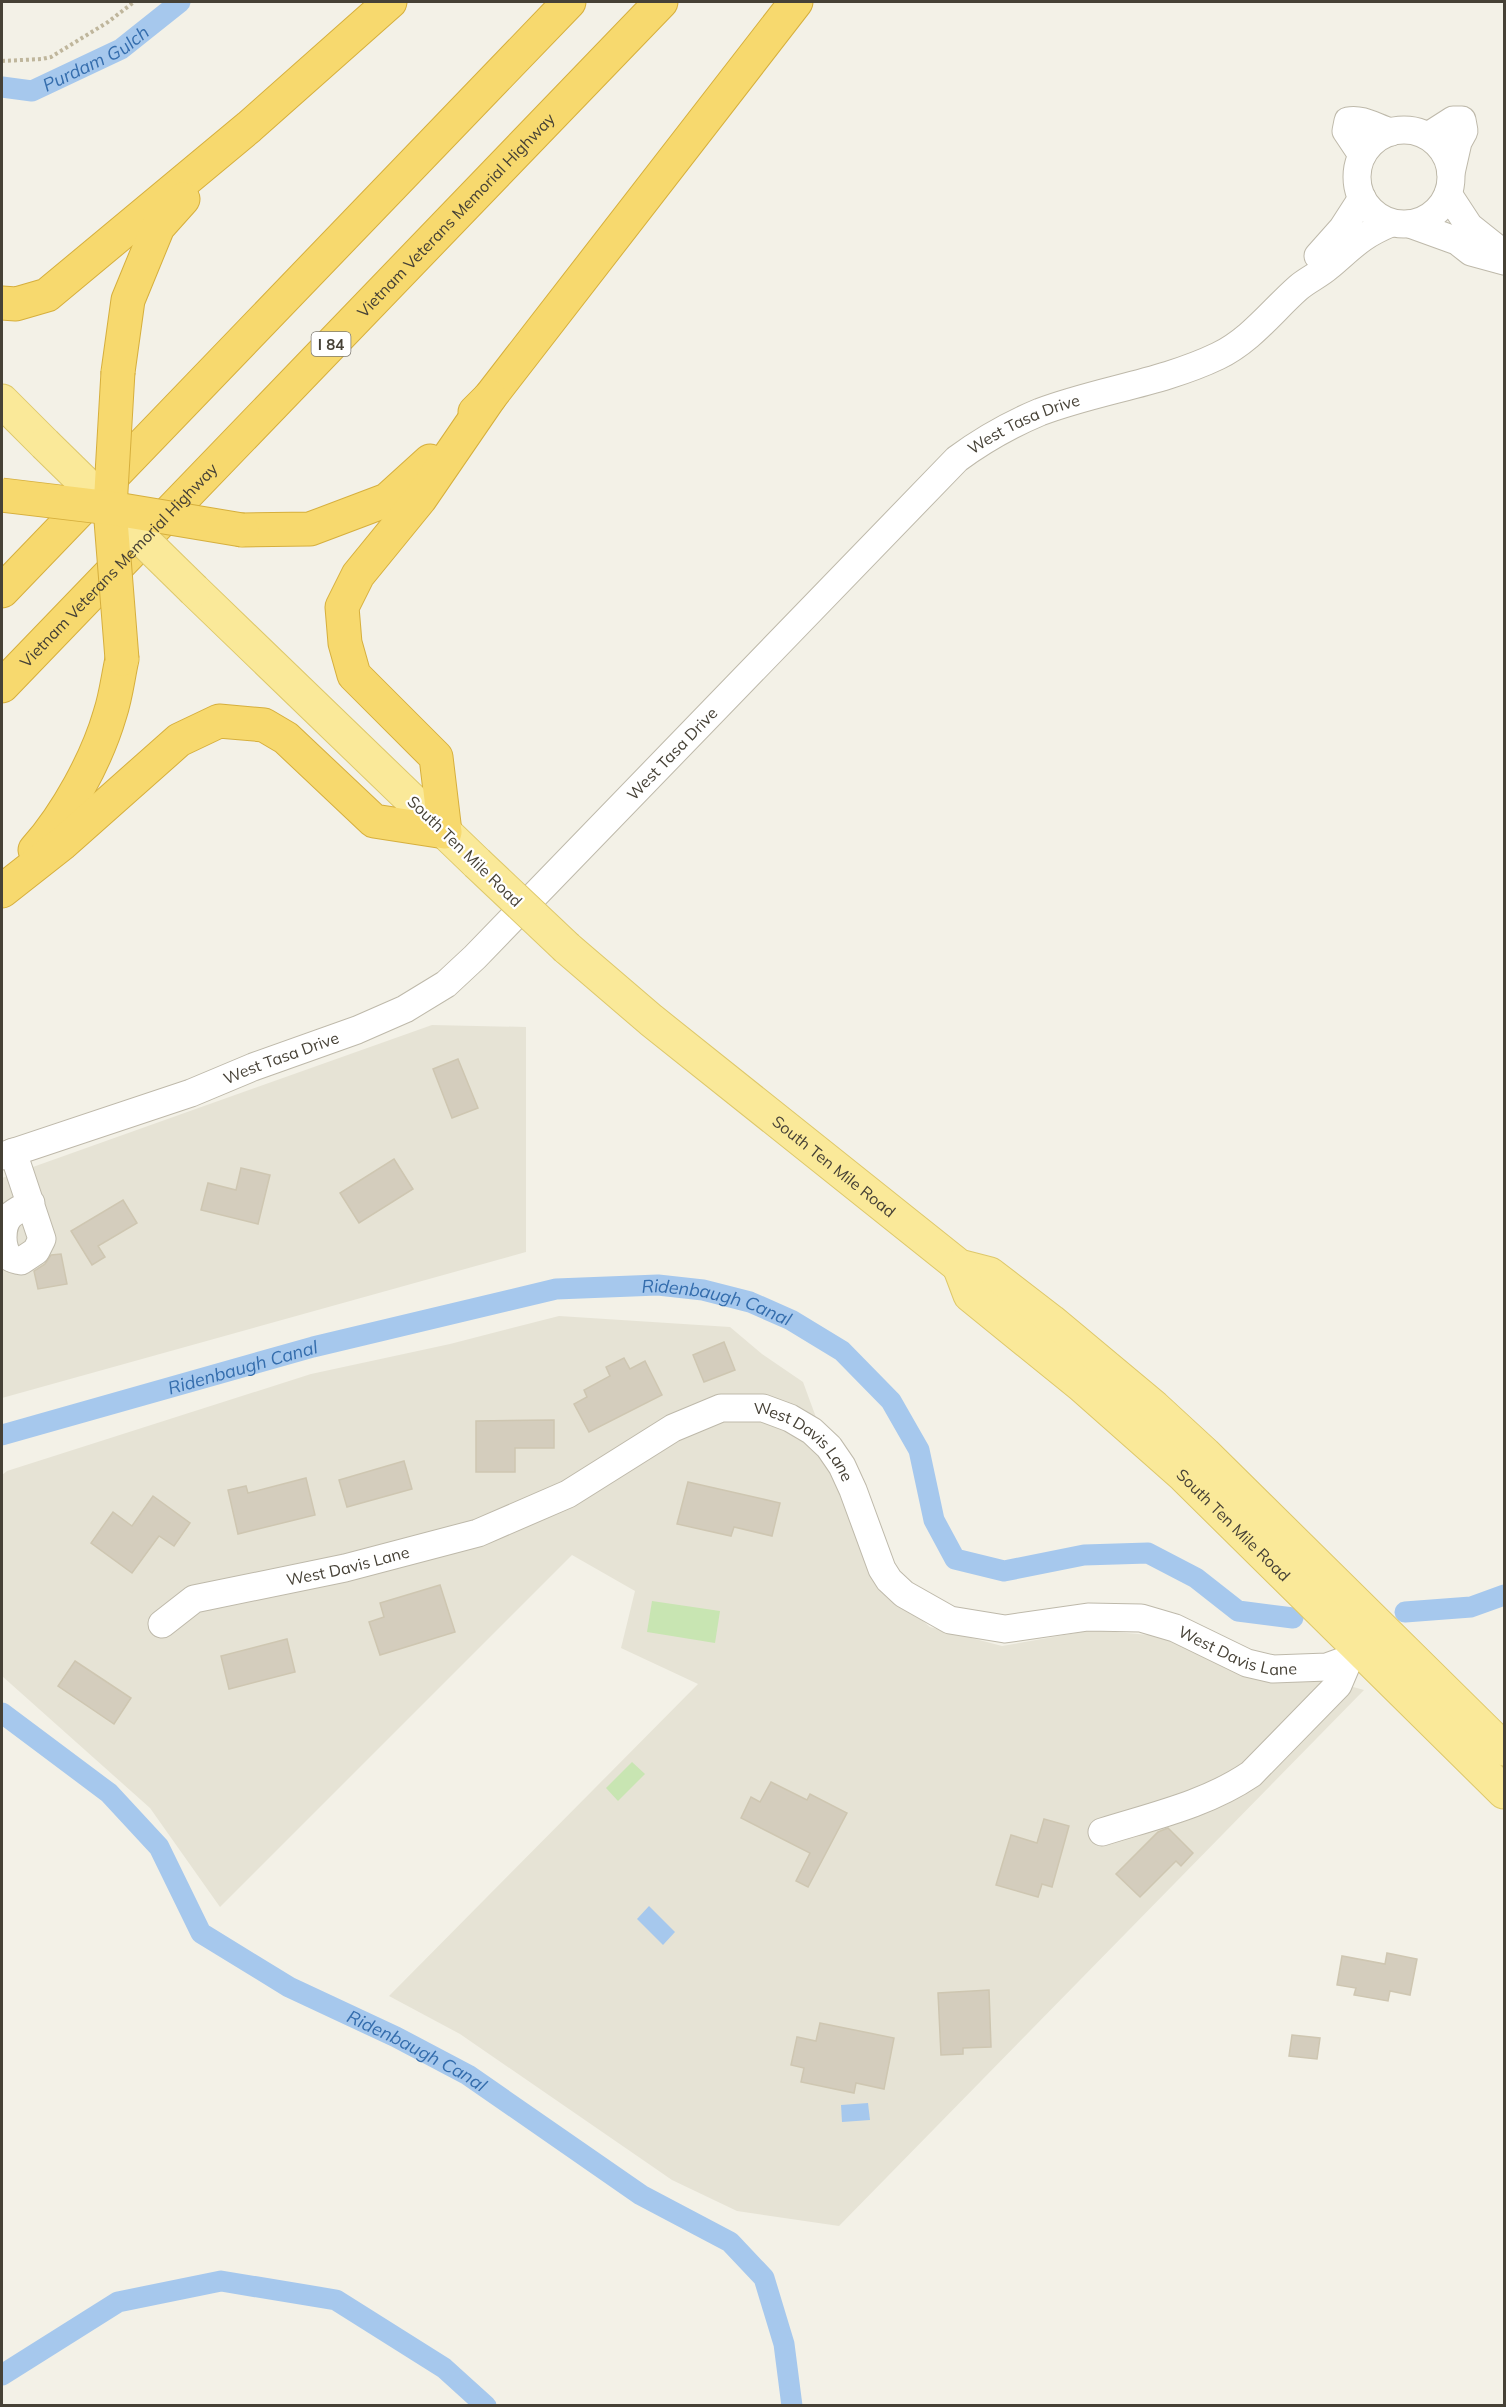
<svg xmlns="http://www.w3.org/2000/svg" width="1506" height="2407" viewBox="0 0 1506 2407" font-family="Mulish,sans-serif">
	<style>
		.residential { fill: #e6e3d5 }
		.green { fill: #c8e5b2 }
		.water { fill: #a6c8ed }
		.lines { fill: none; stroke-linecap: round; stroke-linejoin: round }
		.canal { stroke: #a6c8ed; stroke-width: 21 }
		.building { fill: #d4cdbd; stroke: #cec6b1; stroke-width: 1.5 }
		.minor-casing { stroke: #beb9aa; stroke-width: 29 }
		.major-casing { stroke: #dec86a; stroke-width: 35 }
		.highway-casing { stroke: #d6af3d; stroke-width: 35 }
		.path { stroke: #bfb69c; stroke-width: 4; stroke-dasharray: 3 3; stroke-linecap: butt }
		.minor { stroke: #fff; stroke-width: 27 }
		.major { stroke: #fae999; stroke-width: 33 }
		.highway { stroke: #f7d96e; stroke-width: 33 }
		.major-bridge-casing { stroke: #dec86a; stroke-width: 35; stroke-linecap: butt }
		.highway-bridge-casing { stroke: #d6af3d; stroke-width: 35; stroke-linecap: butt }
		.major-bridge { stroke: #fae999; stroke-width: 33 }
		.highway-bridge { stroke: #f7d96e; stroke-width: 33 }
		.labels { text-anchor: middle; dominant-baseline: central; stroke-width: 4.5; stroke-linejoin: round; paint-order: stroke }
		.shield { fill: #fff; stroke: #7e7a72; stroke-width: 1.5 }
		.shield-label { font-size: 15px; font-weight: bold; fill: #464136 }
		.street-label { font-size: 16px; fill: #464136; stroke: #fff }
		.water-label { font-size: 18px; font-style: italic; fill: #346dad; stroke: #fff }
	</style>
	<rect width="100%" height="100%" fill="#f3f1e7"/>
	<g class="residential">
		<polygon points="432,1025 526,1027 526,1252 2,1398 2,1178"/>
		<polygon points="559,1316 730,1327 762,1354 803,1382 877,1583 930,1627 1002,1646 1093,1630 1172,1637 1364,1690 839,2226 737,2211 672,2180 460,2034 389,1996 698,1684 621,1648 635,1591 572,1555 220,1907 150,1808 2,1676 2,1475 7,1471 311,1374 450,1344"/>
	</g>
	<g class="green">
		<polygon points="652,1601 720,1611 715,1643 647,1632"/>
		<polygon points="632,1762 645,1774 618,1801 606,1788"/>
	</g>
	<g class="water">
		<polygon points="649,1906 675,1932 663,1945 637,1919"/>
		<polygon points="868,2103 870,2120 842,2122 841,2105"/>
	</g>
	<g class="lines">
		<g class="canal">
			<path id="s1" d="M2 87 32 91 121 49 180 2"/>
			<path id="s2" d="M2 1435 313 1347 556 1289 658 1285 703 1290 750 1302 791 1320 842 1351 891 1401 919 1450 934 1520 955 1559 1004 1571 1084 1555 1148 1553 1196 1578 1238 1611 1293 1618"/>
			<polyline points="1405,1612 1471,1607 1504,1595"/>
			<path id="s3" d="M2 1713 109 1793 159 1847 201 1933 289 1987 396 2037 468 2075 641 2195 730 2242 764 2278 784 2344 792 2406"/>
			<polyline points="2,2375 118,2302 221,2281 336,2300 444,2368 486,2406"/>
		</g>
	</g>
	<g class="building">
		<polygon points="458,1059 478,1108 452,1118 433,1069"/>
		<polygon points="394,1159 413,1189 359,1223 340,1193"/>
		<polygon points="241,1168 270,1175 258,1224 201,1210 208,1183 236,1190"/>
		<polygon points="123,1200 137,1223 98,1246 105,1257 92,1265 71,1231"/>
		<polygon points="61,1254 67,1284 38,1289 34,1271 45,1264 51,1255"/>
		<polygon points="724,1342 735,1370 704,1382 693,1355"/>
		<polygon points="624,1358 630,1369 645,1361 662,1395 589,1432 574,1404 587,1397 584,1390 610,1376 606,1367"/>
		<polygon points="554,1420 554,1448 515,1448 515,1472 476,1472 476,1421"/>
		<polygon points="404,1461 412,1489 347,1507 339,1480"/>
		<polygon points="306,1478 315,1515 238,1534 228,1490 246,1486 248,1493"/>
		<polygon points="688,1482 780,1503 772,1536 734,1527 731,1536 677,1524"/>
		<polygon points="153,1496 190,1523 174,1546 159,1536 132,1573 91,1543 113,1512 132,1526"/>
		<polygon points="440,1585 455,1632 380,1655 369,1622 384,1617 380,1603"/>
		<polygon points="287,1639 295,1672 229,1689 221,1656"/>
		<polygon points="75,1661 131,1698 114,1724 58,1686"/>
		<polygon points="771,1782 807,1800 810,1794 847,1813 808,1887 796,1881 810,1853 741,1818 751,1797 760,1802"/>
		<polygon points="1044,1819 1069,1826 1052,1887 1042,1884 1038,1897 996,1885 1011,1835 1037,1843"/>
		<polygon points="1168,1828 1193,1853 1181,1866 1176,1861 1140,1897 1116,1874 1158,1832"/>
		<polygon points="1387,1953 1417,1959 1410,1995 1390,1991 1388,2001 1354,1995 1356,1988 1337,1985 1342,1956 1385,1964"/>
		<polygon points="989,1990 991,2047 963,2048 963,2054 941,2055 938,1993"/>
		<polygon points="820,2023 894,2038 884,2089 856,2083 854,2093 801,2082 804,2068 791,2065 797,2037 816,2041"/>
		<polygon points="1292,2035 1320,2038 1317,2059 1289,2056"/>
	</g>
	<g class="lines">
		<g class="minor-casing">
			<g id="minor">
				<circle cx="1404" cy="177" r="47"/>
				<polyline points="1428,136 1453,120 1462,120 1464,131 1458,142 1451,173"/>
				<path d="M1362 155 1346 131 1348 121C1363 118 1376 128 1391 132"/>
				<polyline points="1448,194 1469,226 1504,254"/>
				<polyline points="1410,224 1457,241 1471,252 1504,261"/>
				<polyline points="1318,256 1342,229 1362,198"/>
				<path d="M13 1152 42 1239 36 1251 21 1261C18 1260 14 1260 11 1258 0 1250 1 1225 10 1216 15 1211 24 1207 31 1203"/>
				<path id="s4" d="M2 1156 191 1093 253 1067 357 1030 405 1009 446 984 475 957 957 459C984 439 1009 425 1040 412 1098 390 1162 383 1218 356 1251 340 1272 311 1298 288 1307 280 1319 275 1328 267 1353 246 1360 236 1391 223"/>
				<path id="s5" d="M162 1624 194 1599 345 1568 478 1533 568 1494 673 1428 721 1408H763L790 1418 812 1431 829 1447 842 1466 853 1490 882 1569 889 1580 904 1594 950 1620 1005 1629 1088 1617 1141 1618 1175 1628 1247 1663 1273 1669 1327 1667 1349 1659 1379 1642"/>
				<path d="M1102 1832C1153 1816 1207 1804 1251 1774L1338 1685 1349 1659"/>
			</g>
		</g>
		<g class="major-casing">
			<g id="major">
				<polyline points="2,401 45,444"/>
				<polyline points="194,590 477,863"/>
				<path id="s6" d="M567 948 651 1020 959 1266 990 1274 1051 1321 1154 1407 1205 1454 1504 1749"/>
				<path id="s7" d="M959 1266 970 1295 1081 1385 1184 1476 1504 1792"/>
			</g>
		</g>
		<g class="highway-casing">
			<g id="highway">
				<polyline points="2,303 16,304 47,295 249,127 390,2"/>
				<polyline points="118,372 128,300 158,227 183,199"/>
				<polyline points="475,412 490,397 796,2"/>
				<polyline points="242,530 310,529 387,500 430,461"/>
				<polyline points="2,591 569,2"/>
				<path id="s8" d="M2 686 661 2"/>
				<path d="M35 850C67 814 97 759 110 714 116 696 118 677 122 659"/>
				<polyline points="2,891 63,843 179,740 219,721 264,725 286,738 374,821 445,832 436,757 354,675 345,643 342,607 358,575 420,499 490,397"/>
			</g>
		</g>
		<polyline class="path" points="2,61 42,59 51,57 108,22 134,2"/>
		<use href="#minor" class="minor"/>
		<use href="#major" class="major"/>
		<use href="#highway" class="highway"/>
		<g class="major-bridge-casing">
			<g id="major-bridge">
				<polyline points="45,444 194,590"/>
				<polyline points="477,863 567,948"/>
			</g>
		</g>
		<g class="highway-bridge-casing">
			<g id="highway-bridge">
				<polyline points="118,372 110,508 122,659"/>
				<polyline points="2,495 110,508 242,530"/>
			</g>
		</g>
		<use href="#major-bridge" class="major-bridge"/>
		<use href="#highway-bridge" class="highway-bridge"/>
	</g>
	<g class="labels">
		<rect class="shield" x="311.5" y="332" width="39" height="24" rx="4.5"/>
		<g class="shield-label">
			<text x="331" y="344">I 84</text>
		</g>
		<g class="street-label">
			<text stroke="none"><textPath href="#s8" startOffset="654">Vietnam Veterans Memorial Highway</textPath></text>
			<text stroke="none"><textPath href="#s4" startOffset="1286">West Tasa Drive</textPath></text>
			<text stroke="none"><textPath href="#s8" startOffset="168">Vietnam Veterans Memorial Highway</textPath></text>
			<text stroke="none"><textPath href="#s4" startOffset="800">West Tasa Drive</textPath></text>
			<text transform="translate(465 851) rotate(44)">South Ten Mile Road</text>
			<text stroke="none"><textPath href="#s4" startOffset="296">West Tasa Drive</textPath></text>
			<text stroke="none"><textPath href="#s6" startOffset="345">South Ten Mile Road</textPath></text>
			<text stroke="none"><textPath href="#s5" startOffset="702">West Davis Lane</textPath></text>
			<text stroke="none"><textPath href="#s7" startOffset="381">South Ten Mile Road</textPath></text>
			<text stroke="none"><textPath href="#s5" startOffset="198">West Davis Lane</textPath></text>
			<text stroke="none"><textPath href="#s5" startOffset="1242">West Davis Lane</textPath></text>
		</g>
		<g class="water-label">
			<text stroke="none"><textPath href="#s1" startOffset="102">Purdam Gulch</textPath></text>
			<text stroke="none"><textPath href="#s2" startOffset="736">Ridenbaugh Canal</textPath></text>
			<text stroke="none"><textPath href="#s2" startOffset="250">Ridenbaugh Canal</textPath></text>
			<text stroke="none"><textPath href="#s3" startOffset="549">Ridenbaugh Canal</textPath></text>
		</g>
	</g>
	<rect width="1506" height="2407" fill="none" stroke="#464136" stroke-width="6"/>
</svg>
